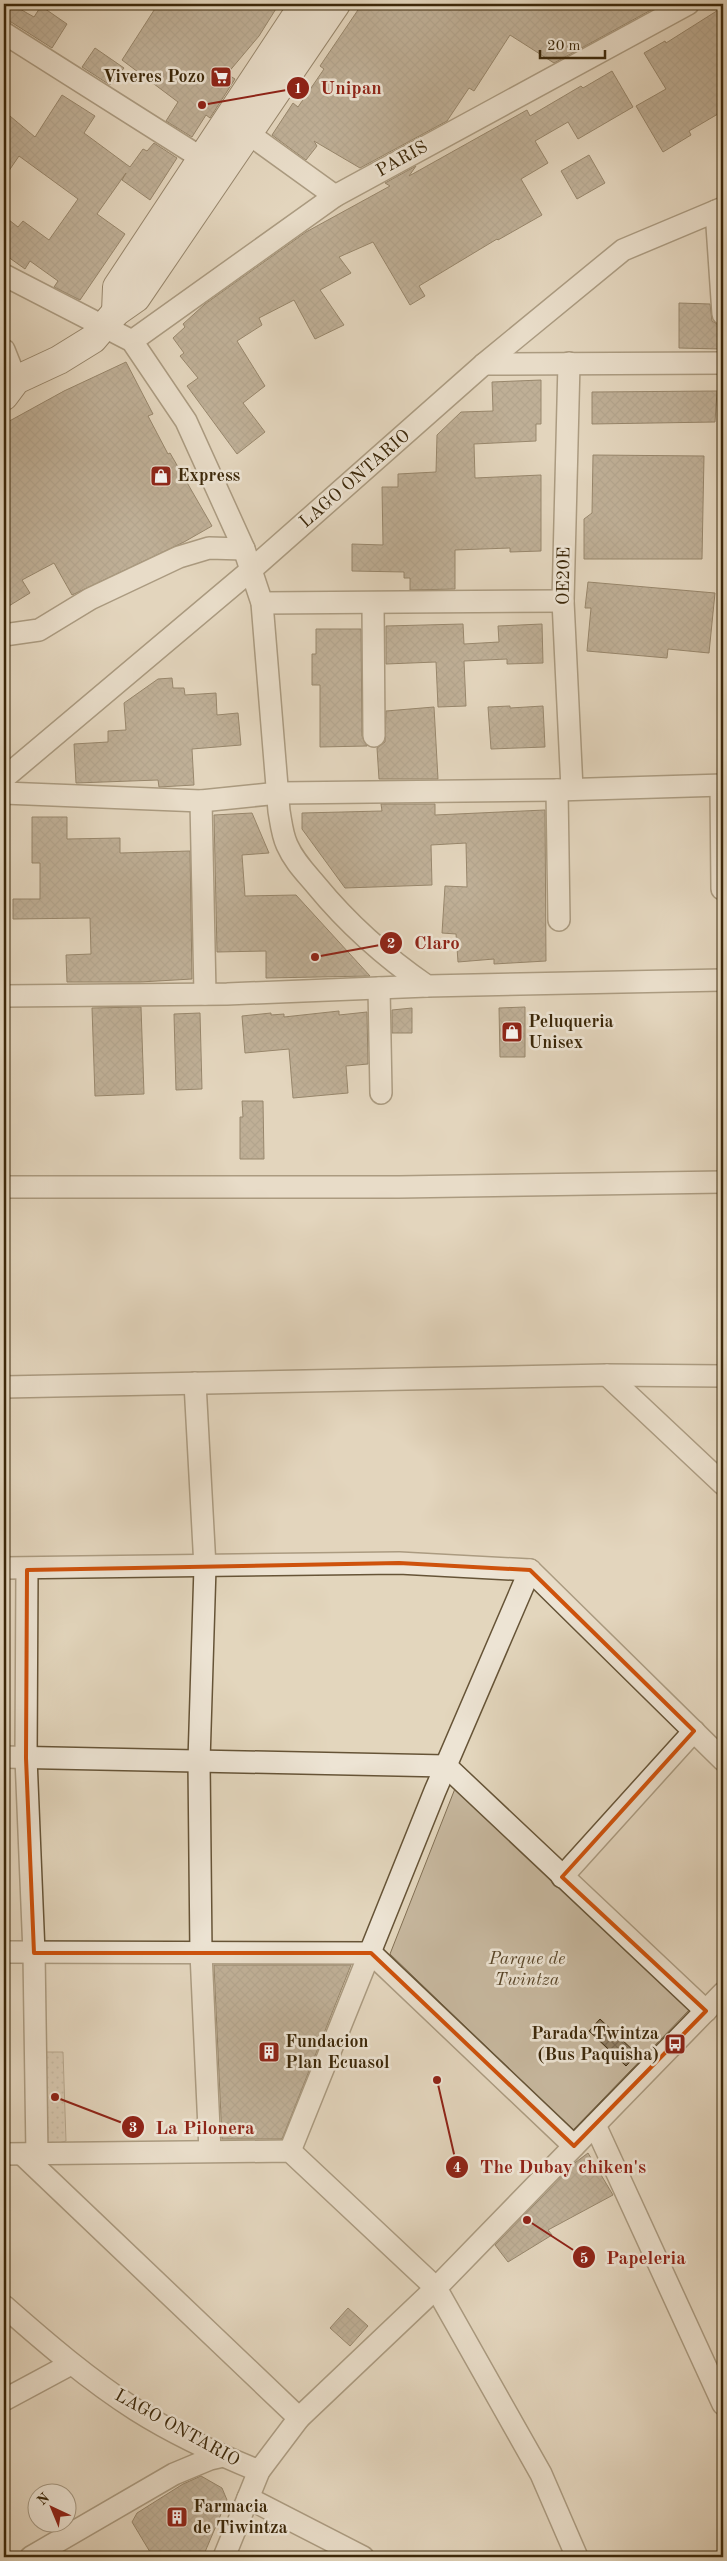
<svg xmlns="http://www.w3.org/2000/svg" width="727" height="2561" viewBox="0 0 727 2561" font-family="'Old Standard TT',serif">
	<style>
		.park { fill: #c7b89f; stroke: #827054 }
		.garden { fill: url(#garden-dots); stroke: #827054 }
		.building { fill: url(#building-cross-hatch); stroke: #3c280a }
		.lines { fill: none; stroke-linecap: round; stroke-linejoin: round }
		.street-casing { stroke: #665437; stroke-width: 24 }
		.secondary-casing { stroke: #3c280a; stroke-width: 30 }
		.street { stroke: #ede4d4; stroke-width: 21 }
		.secondary { stroke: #ede4d4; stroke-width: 28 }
		.marked { fill: none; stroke: #ce520c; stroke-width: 4; stroke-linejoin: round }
		.labels { text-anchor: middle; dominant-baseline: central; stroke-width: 5; stroke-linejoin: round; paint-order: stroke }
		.poi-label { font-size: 18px; font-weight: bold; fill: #3c280a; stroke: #ede4d4; text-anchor: start }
		.street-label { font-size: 18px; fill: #3c280a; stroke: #ede4d4 }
		.park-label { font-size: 18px; font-style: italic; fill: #584528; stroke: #ede4d4 }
		.leader { fill: none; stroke: #8f2418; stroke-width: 2 }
		.callout-dot { fill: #8f2418; stroke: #ede4d4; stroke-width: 2 }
		.mark-label { font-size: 15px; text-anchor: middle; font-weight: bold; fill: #fff }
		.callout-label { font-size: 19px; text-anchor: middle; font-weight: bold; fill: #8f2418; stroke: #ede4d4; stroke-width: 5; stroke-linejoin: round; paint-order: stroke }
	</style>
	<defs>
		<pattern id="garden-dots" width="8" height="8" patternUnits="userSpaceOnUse" patternTransform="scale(1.25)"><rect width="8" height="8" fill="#c7b89f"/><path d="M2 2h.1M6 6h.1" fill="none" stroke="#a39680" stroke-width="1.8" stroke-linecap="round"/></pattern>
		<pattern id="building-cross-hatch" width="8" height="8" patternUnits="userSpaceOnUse" patternTransform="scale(1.25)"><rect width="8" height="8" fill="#938267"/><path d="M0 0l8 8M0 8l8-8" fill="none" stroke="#796a53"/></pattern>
	</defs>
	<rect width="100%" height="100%" fill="#e3d6bd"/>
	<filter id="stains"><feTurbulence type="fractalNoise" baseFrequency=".004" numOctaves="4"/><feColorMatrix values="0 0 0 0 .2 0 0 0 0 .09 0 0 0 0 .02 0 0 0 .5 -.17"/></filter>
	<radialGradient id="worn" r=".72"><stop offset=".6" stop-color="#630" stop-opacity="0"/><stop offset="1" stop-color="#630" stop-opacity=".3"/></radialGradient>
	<polygon class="park" points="456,1786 690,2009 573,2130 390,1954"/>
	<polygon class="garden" points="44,2052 63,2052 66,2141 45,2147"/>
	<g class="building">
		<polygon points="4,4 11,4 34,17 41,6 67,24 52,48 11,22 4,21"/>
		<polygon points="158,4 279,4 259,36 227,74 235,79 210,118 206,115 192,137 166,121 178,102 122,60"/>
		<polygon points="362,4 662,4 554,63 510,35 474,91 469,88 447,121 360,168 314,141 317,146 306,160 272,135 293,103 298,107 324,69 320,66"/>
		<polygon points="723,7 723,111 689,131 691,135 663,152 636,106 666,89 644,53 665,41 666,43"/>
		<polygon points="95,48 124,68 110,85 82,67"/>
		<polygon points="612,71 633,107 578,139 568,122 535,141 548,163 521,179 542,215 498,240 497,239 419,286 425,296 410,305 373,242 339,257 351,273 320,290 344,325 315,339 294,300 259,318 262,325 237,341 265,386 243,403 265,432 237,454 187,386 198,378 180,356 184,353 173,338 185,327 183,324 205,304 306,232 390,186 385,183 416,166 409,176 527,110 530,116 581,86 583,88"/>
		<polygon points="62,95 95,116 84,133 130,167 143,149 147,151 154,143 177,158 150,200 122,180 126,173 97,214 125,234 80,300 54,287 58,281 30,261 25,269 4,254 4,216 18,227 23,221 49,240 78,199 19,156 4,178 4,111 35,137"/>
		<polygon points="589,155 605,183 577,199 561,171"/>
		<polygon points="679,303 710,304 712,321 720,326 720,349 679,348"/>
		<polygon points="126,362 153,414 148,416 168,454 170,453 212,526 184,542 72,595 54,563 22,580 30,593 4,609 4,424 64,391"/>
		<polygon points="541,380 541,424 536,424 536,441 474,444 475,478 541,475 541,551 510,552 510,548 455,550 455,589 410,590 410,578 404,578 404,572 352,571 352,544 383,545 382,487 398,487 398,474 436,472 437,435 461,412 493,411 492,382"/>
		<polygon points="717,391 715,422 592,424 592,392"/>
		<polygon points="593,455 704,456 702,559 584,559 584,519 592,513"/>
		<polygon points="588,582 715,593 709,653 668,649 667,658 587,651 591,608 585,608"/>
		<polygon points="463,624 464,644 499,642 498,626 542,624 543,663 507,664 507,659 464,661 466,706 438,707 436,662 386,664 386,626"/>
		<polygon points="316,629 361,629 362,736 367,746 320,747 320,685 312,685 312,654 316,654"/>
		<polygon points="172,678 173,688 184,688 185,695 216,693 217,715 238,713 241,745 192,749 194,785 159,787 158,780 76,783 74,744 108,742 108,731 126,730 124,703 158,679"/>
		<polygon points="510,706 510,708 543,706 545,747 491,749 488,707"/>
		<polygon points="434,707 438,779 379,779 377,748 385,742 386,711"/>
		<polygon points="381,804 435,804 435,815 545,810 546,961 494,964 494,959 458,962 456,934 442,933 445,886 467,887 466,843 431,845 432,885 345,888 302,829 302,813 382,811"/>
		<polygon points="252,813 269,853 242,855 245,896 296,895 370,976 266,978 266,951 217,952 214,815"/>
		<polygon points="32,817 67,817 67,839 120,838 120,853 190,851 192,979 140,982 67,982 66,955 91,954 90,918 13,919 13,899 40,899 40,863 32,863"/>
		<polygon points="141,1007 144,1094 95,1096 92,1008"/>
		<polygon points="525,1007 525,1057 500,1057 499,1008"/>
		<polygon points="412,1008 412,1033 392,1033 392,1010"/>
		<polygon points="339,1011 339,1015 367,1012 368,1064 346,1066 348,1093 293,1098 289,1049 245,1053 242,1016 271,1013 271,1015 284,1014 284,1017"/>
		<polygon points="200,1013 202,1089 176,1090 174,1014"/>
		<polygon points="242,1101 263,1101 264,1159 240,1159 240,1117 243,1117"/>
		<polygon points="214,1965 351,1965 282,2139 222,2139"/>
		<polygon points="600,2019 637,2054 626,2066 589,2031"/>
		<polygon points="588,2153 613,2195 548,2230 552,2235 508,2262 495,2245 576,2162"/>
		<polygon points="348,2308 368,2326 350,2346 330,2328"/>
		<polygon points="201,2476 222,2488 227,2500 205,2552 194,2557 153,2557 132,2522 137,2513 183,2484"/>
	</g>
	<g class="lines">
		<g class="street-casing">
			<g id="street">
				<polyline points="4,33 203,159"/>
				<polyline points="249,134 335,196"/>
				<polyline points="716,211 723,314"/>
				<path d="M4 275 132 341 186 421 244 549 262 603 279 811C281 822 282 834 287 845 294 861 305 872 316 885 348 924 385 957 427 986L723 980"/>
				<polyline points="132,341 335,196 688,4"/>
				<polyline points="4,350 16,380"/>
				<polyline points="569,363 563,601 572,789"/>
				<polyline points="484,364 723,363"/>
				<polyline points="262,603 563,601"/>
				<polyline points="373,603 374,736"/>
				<polyline points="4,635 39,630 90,599 179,557 209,548 244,549"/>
				<polyline points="4,778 251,570 484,364 623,250 723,208"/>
				<polyline points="721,785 722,889"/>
				<polyline points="557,790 559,920"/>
				<polyline points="4,793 201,801 279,793 557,790 723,785"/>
				<polyline points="201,801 205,994"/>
				<polyline points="379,988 381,1093"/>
				<polyline points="4,996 227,994 427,986"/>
				<polyline points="4,1187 399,1187 723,1182"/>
				<polyline points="607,1375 723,1484"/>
				<polyline points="195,1383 205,1567 199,1761 201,1953 210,2151"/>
				<polyline points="4,1387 607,1375 723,1376"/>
				<polyline points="4,1568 399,1563 530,1570 723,1760"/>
				<polyline points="27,1570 26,1758 34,1953 37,2155"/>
				<polyline points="4,1757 446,1766 706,2011"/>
				<polyline points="562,1877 694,1731"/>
				<polyline points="4,1952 371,1953 574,2146"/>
				<polyline points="595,2125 723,2404"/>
				<polyline points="290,2151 435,1791 530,1570"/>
				<polyline points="4,2154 290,2151 436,2288 541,2474 577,2557"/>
				<polyline points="24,2156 299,2418"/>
				<path d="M4 2306C46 2343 88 2379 136 2410 174 2434 217 2454 259 2471"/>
				<polyline points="4,2400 71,2364"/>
				<polyline points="248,2498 363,2557"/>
				<polyline points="31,2557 174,2474 210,2459 223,2456"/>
				<polyline points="224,2557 259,2471 299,2418 436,2288 723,1993"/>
			</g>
		</g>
		<g class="secondary-casing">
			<g id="secondary">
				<polyline points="116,312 117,287 304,4"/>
				<polyline points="4,396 16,380 59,360 93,339 116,312 136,298 336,4"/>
			</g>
		</g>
		<use href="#street" class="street"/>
		<use href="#secondary" class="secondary"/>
	</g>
	<path d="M0 0H727V2561H0ZM399 1563 530 1570 694 1731 562 1877 706 2011 574 2146 371 1953H34L26 1758 27 1570Z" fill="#e3d6bd" fill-opacity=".55" fill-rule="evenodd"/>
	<path class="marked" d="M399 1563 530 1570 694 1731 562 1877 706 2011 574 2146 371 1953H34L26 1758 27 1570Z"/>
	<defs>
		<g id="supermarket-square" transform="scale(1.125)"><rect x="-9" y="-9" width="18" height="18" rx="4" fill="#8f2418" stroke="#ede4d4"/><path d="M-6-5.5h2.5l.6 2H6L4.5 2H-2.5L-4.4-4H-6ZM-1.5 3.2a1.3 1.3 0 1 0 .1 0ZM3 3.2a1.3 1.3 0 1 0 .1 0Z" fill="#fff"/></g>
		<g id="shop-square" transform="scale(1.125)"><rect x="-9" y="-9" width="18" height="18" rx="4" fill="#8f2418" stroke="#ede4d4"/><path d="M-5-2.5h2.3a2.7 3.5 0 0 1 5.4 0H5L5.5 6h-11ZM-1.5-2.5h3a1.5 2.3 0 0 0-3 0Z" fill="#fff"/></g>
		<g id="bus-square" transform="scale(1.125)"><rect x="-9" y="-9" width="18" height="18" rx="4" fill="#8f2418" stroke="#ede4d4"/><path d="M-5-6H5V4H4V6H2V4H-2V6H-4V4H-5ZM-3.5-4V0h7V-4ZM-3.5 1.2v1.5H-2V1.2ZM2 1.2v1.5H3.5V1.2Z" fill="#fff"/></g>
		<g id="building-square" transform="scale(1.125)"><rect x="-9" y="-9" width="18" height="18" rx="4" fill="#8f2418" stroke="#ede4d4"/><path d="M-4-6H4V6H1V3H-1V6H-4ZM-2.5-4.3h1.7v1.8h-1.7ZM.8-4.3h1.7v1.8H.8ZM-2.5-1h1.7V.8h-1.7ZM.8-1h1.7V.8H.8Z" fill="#fff"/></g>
	</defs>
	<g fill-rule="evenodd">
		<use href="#supermarket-square" x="221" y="77"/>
		<use href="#shop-square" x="161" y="476"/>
		<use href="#shop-square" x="512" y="1032"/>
		<use href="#bus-square" x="675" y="2044"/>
		<use href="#building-square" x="269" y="2052"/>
		<use href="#building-square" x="177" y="2517"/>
	</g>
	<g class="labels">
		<g class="poi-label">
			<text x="205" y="77" text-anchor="end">Viveres Pozo</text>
			<text x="177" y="476">Express</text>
			<text x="528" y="1022">Peluqueria<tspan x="528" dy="21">Unisex</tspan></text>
			<text x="659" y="2034" text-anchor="end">Parada Twintza<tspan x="659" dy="21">(Bus Paquisha)</tspan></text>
			<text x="285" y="2042">Fundacion<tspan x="285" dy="21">Plan Ecuasol</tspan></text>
			<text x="193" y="2507">Farmacia<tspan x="193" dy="21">de Tiwintza</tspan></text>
		</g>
		<g class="street-label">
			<text transform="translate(402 159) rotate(-29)">PARIS</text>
			<text transform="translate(355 479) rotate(-41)">LAGO ONTARIO</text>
			<text transform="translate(564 576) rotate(-89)">OE20E</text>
			<text transform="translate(177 2428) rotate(29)">LAGO ONTARIO</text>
		</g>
		<g class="park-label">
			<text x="527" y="1959">Parque de<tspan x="527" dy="21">Twintza</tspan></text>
		</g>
	</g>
	<path class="leader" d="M202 105L298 88M315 957L391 943M55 2097L133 2127M437 2080L457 2167M527 2220L584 2257"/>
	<g class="callout-dot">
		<circle cx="202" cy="105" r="5"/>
		<circle cx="315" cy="957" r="5"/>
		<circle cx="55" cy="2097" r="5"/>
		<circle cx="437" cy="2080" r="5"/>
		<circle cx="527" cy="2220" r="5"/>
		<circle cx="298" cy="88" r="12"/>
		<circle cx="391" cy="943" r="12"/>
		<circle cx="133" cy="2127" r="12"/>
		<circle cx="457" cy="2167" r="12"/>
		<circle cx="584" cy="2257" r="12"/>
	</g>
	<g class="mark-label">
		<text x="298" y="93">1</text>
		<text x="391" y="948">2</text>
		<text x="133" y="2132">3</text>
		<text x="457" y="2172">4</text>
		<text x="584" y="2263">5</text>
	</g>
	<g class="callout-label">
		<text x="351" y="94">Unipan</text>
		<text x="437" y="949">Claro</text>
		<text x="205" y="2134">La Pilonera</text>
		<text x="563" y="2173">The Dubay chiken's</text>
		<text x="646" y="2264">Papeleria</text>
	</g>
	<rect width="727" height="2561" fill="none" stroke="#e3d6bd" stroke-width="20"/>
	<rect x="5" y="5" width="717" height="2551" fill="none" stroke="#3c280a" stroke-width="2.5"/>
	<rect x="10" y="10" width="707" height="2541" fill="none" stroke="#3c280a"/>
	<g transform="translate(52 2508) rotate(316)"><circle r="24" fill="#ede4d4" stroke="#a69983"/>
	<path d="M0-4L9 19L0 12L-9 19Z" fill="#8f2418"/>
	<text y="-8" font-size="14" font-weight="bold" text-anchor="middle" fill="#3c280a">N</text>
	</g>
	<path d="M540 50v8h65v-8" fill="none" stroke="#3c280a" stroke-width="2.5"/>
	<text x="547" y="50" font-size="15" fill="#3c280a" stroke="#ede4d4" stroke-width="4" paint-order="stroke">20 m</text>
	<rect width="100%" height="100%" filter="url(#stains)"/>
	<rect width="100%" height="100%" fill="url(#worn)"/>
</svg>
